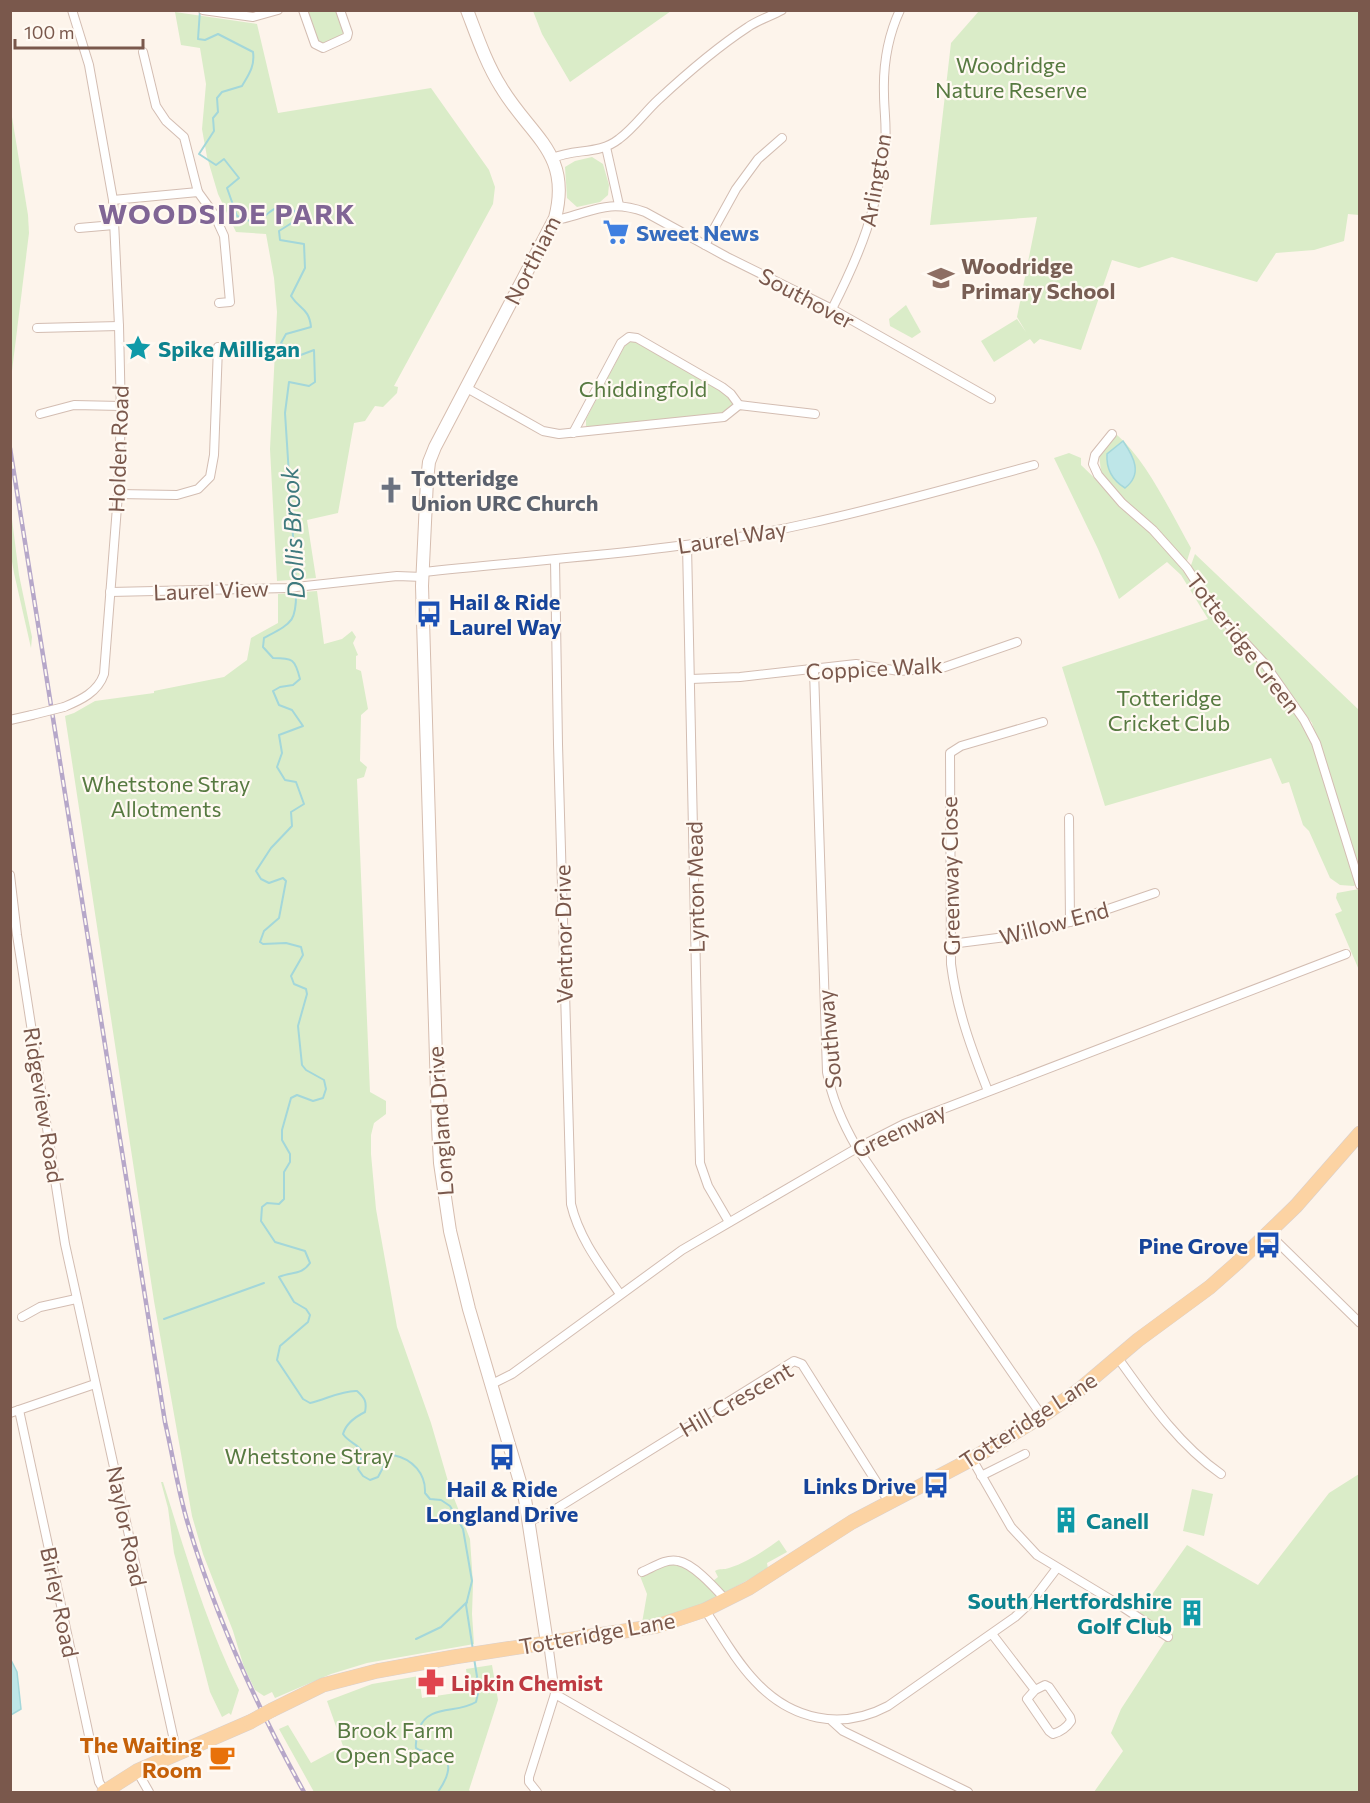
<svg xmlns="http://www.w3.org/2000/svg" width="1370" height="1803" viewBox="0 0 1370 1803" font-family="Commissioner,sans-serif">
	<style>
		.green { fill: #daecc8 }
		.water { fill: #bee6e8; stroke: #a3d7da; stroke-width: 1.5 }
		.lines { fill: none; stroke-linecap: round; stroke-linejoin: round }
		.stream { stroke: #a3d7da; stroke-width: 2 }
		.street-casing { stroke: #d3bdb2; stroke-width: 10 }
		.secondary-casing { stroke: #d6bdaf; stroke-width: 14 }
		.primary-casing { stroke: #dad0cd; stroke-width: 15 }
		.street { stroke: #fff; stroke-width: 8 }
		.secondary { stroke: #fff; stroke-width: 12 }
		.primary { stroke: #fcd3a3; stroke-width: 14 }
		.rail-casing { stroke: #b6a7c9; stroke-width: 4.5 }
		.rail { stroke: #fff9f2; stroke-width: 2; stroke-dasharray: 7; stroke-linecap: butt }
		.street-bridge-casing { stroke: #d3bdb2; stroke-width: 10; stroke-linecap: butt }
		.primary-bridge-casing { stroke: #dad0cd; stroke-width: 15; stroke-linecap: butt }
		.street-bridge { stroke: #fff; stroke-width: 8 }
		.primary-bridge { stroke: #fcd3a3; stroke-width: 14 }
		.labels { text-anchor: middle; dominant-baseline: central; stroke-width: 4.5; stroke-linejoin: round; paint-order: stroke }
		.park-label { font-size: 22px; fill: #577a41; stroke: #fff9f2 }
		.street-label { font-size: 22px; fill: #7a584c; stroke: #fff9f2 }
		.shop-label { font-size: 22px; font-weight: bold; fill: #366cbe; stroke: #fff9f2; text-anchor: start }
		.education-label { font-size: 22px; font-weight: bold; fill: #785e54; stroke: #fff9f2; text-anchor: start }
		.culture-label { font-size: 22px; font-weight: bold; fill: #0d838f; stroke: #fff9f2; text-anchor: start }
		.worship-label { font-size: 22px; font-weight: bold; fill: #5b616d; stroke: #fff9f2; text-anchor: start }
		.transit-label { font-size: 22px; font-weight: bold; fill: #164399; stroke: #fff9f2; text-anchor: end }
		.health-label { font-size: 22px; font-weight: bold; fill: #be3a42; stroke: #fff9f2; text-anchor: start }
		.food-label { font-size: 22px; font-weight: bold; fill: #c56008; stroke: #fff9f2; text-anchor: end }
		.water-label { font-size: 24px; font-style: italic; fill: #3f7a7e; stroke: #fff9f2 }
		.district-label { font-size: 28px; font-weight: bold; letter-spacing: 1.5px; fill: #806595; stroke: #fff9f2 }
	</style>
	<rect width="100%" height="100%" fill="#fdf4eb"/>
	<g class="green">
		<polygon points="307,11 337,11 344,35 322,44 318,42"/>
		<polygon points="533,11 532,11 671,11 570,82 542,34"/>
		<polygon points="979,11 1359,11 1359,215 1348,214 1344,241 1314,250 1276,253 1257,282 1172,257 1139,268 1112,260 1081,350 1040,339 1034,344 1030,339 994,362 981,341 1017,319 1026,332 1017,317 1037,217 930,225 951,43"/>
		<polygon points="175,12 257,24 278,113 431,88 489,170 495,187 493,204 394,386 398,387 397,393 383,407 375,406 365,421 354,423 338,513 307,520 316,578 277,581 270,449 277,312 274,278 266,234 236,232 218,194 207,157 202,129 206,84 200,48 181,45"/>
		<polygon points="11,111 28,215 29,233 11,379"/>
		<polygon points="592,157 603,164 609,185 608,195 600,202 577,207 567,198 565,167 575,161"/>
		<polygon points="906,305 921,332 912,338 890,326 889,319"/>
		<polygon points="629,342 635,342 726,393 733,403 728,411 721,415 589,429 586,426 586,419 624,347"/>
		<path d="M1117 435C1147 461 1171 513 1191 548L1187 561H1184L1111 486 1101 471 1099 455 1110 441Z"/>
		<polygon points="1069,453 1081,458 1081,465 1155,536 1192,582 1216,620 1261,665 1278,685 1310,736 1356,884 1354,886 1340,885 1330,878 1309,831 1303,825 1289,782 1282,784 1271,758 1105,806 1062,667 1208,619 1181,575 1167,562 1119,599 1098,549 1054,458"/>
		<polygon points="11,511 19,575 32,637 31,648 14,573 10,550"/>
		<polygon points="1195,554 1359,710 1359,878 1312,723 1277,674 1215,607 1190,568"/>
		<polygon points="317,591 324,644 342,639 352,631 356,637 353,643 358,655 356,656 356,669 361,671 368,709 361,715 360,761 367,767 364,777 357,779 370,1092 386,1101 386,1114 374,1123 371,1135 371,1154 376,1209 397,1327 431,1423 450,1488 470,1539 473,1584 472,1614 474,1644 367,1663 331,1674 275,1698 272,1692 264,1696 255,1690 244,1667 233,1631 203,1554 192,1516 154,1301 65,716 74,713 95,701 154,693 154,691 224,677 247,660 251,638 278,623 278,594"/>
		<polygon points="1359,889 1360,893 1359,970 1335,914 1342,911 1336,898 1337,893"/>
		<polygon points="1359,1474 1359,1792 1094,1792 1123,1751 1111,1733 1121,1709 1169,1635 1139,1613 1187,1545 1258,1585 1329,1493"/>
		<path d="M161 1482H163C185 1552 206 1623 239 1690L231 1715 229 1713 222 1717 210 1692 174 1553 168 1508Z"/>
		<polygon points="1192,1489 1213,1494 1204,1536 1183,1531"/>
		<path d="M779 1540 787 1552 767 1563 768 1569 698 1607 642 1623 647 1594 640 1576 668 1564H678L713 1581 718 1577 715 1571C720 1568 724 1570 729 1568 747 1562 764 1551 779 1540Z"/>
		<polygon points="492,1665 498,1700 469,1790 471,1792 314,1792 279,1729 288,1725 311,1763 343,1746 327,1701 372,1684 419,1676 422,1698 469,1691 466,1669"/>
	</g>
	<g class="water">
		<path d="M1123 441C1134 457 1143 474 1125 488 1112 480 1106 469 1107 454Z"/>
		<polygon points="11,1660 17,1672 21,1709 11,1715"/>
	</g>
	<g class="lines">
		<g class="stream">
			<path d="M200 10 198 39 205 40 218 34 253 52C255 66 249 74 242 86L222 92 217 98 218 112 213 118 214 131 199 154 216 165 224 159 239 178 227 188 237 216 258 224C268 211 290 193 298 219L279 231 280 240 304 244 305 268 291 296C300 310 309 308 311 327L286 334 281 343 288 351 298 356 314 350 315 382 309 386 289 382 285 413 296 583"/>
			<path d="M296 589C297 622 292 623 264 638L263 647 273 658C293 658 295 659 300 679L293 685 280 687 273 691 279 705 292 710 303 726 279 735 282 753 277 767 285 780 296 782 304 804 291 812 292 826 271 848 256 871 261 879 269 883 283 878 286 881 279 918 264 931 260 942 263 944 286 943 301 947 303 955 291 976 294 984 306 989 307 994 298 1026 302 1065 306 1070 324 1080 326 1089 323 1098 313 1101 297 1095 291 1098 282 1130V1140L290 1154V1162L284 1172V1199L279 1204 267 1203 262 1207 261 1221 275 1242 305 1251 310 1263C301 1276 291 1271 279 1277L294 1302 306 1309 310 1315 308 1322 280 1346 277 1360 303 1399 310 1403C325 1400 342 1390 357 1391 365 1398 367 1402 365 1412 355 1417 346 1423 343 1434 349 1443 359 1444 363 1453L358 1469 363 1476 370 1480 378 1477 388 1458 393 1455C413 1459 426 1474 425 1493L430 1499 441 1500 450 1506 463 1529 472 1581 466 1605 473 1650"/>
			<polyline points="164,1319 264,1283"/>
			<polyline points="416,1639 441,1627 467,1602"/>
			<path d="M438 1792C449 1776 457 1756 430 1752 424 1751 421 1752 416 1748 415 1741 417 1736 419 1729 428 1704 457 1714 476 1702L479 1689 474 1658"/>
		</g>
		<g class="street-casing">
			<g id="street">
				<polyline points="203,10 253,17 278,10"/>
				<polyline points="303,10 315,44 323,48 347,37 348,33 340,10"/>
				<polyline points="143,52 156,106 166,121 184,137 198,192"/>
				<polyline points="606,147 619,205"/>
				<path d="M553 158C575 148 599 155 619 139 634 128 645 112 658 100 686 74 716 48 748 27 758 20 771 16 782 10"/>
				<polyline points="113,200 198,192 214,214 224,236 230,302 219,303"/>
				<path d="M555 218 561 219C594 211 609 199 645 212L727 257 832 309 991 399"/>
				<polyline points="79,228 114,225"/>
				<polyline points="705,245 736,189 758,159 782,138"/>
				<path d="M832 309C862 250 877 210 885 145 887 128 884 111 884 94 883 64 887 38 900 10"/>
				<polyline points="37,328 119,326"/>
				<polyline points="465,387 543,431 559,434 724,417 739,405 815,414"/>
				<polyline points="40,414 74,405 121,406"/>
				<polyline points="573,433 621,343 629,337 637,338 722,387 731,394 739,405"/>
				<polyline points="1112,434 1095,455 1093,464 1098,475 1122,503 1153,530 1187,568 1213,608 1264,663 1304,720 1316,743 1360,885"/>
				<polyline points="118,494 177,495 198,489 210,477 214,455 218,347"/>
				<polyline points="687,545 700,1163 708,1186 729,1222"/>
				<path d="M555 560 558 744 571 1204C579 1238 600 1265 620 1294"/>
				<path d="M423 572C552 558 683 552 810 523 885 507 960 485 1034 465"/>
				<polyline points="110,592 287,588 397,576 423,577"/>
				<path d="M814 670 827 1072C832 1100 843 1124 857 1148L1042 1416"/>
				<polyline points="691,679 740,677 856,664 899,671 942,668 1017,642"/>
				<path d="M64 707C81 700 98 692 104 674L118 494 121 417 119 326 113 200 89 65 72 10"/>
				<polyline points="10,720 32,715"/>
				<polyline points="1069,818 1070,922"/>
				<polyline points="10,875 17,935 65,1244 177,1754"/>
				<polyline points="951,944 1021,935 1070,922 1155,893"/>
				<path d="M988 1091C971 1048 957 1010 951 964L950 753 961 746 1043 722"/>
				<polyline points="1268,1233 1360,1323"/>
				<polyline points="22,1317 40,1307 76,1299"/>
				<path d="M1118 1358C1148 1400 1178 1444 1221 1474"/>
				<polyline points="492,1384 512,1374 682,1250 857,1148 904,1124 1346,954"/>
				<polyline points="19,1410 99,1782 105,1792"/>
				<polyline points="10,1413 95,1384"/>
				<polyline points="972,1459 1011,1527 1037,1555 1118,1604 1168,1637"/>
				<polyline points="981,1476 1025,1454"/>
				<polyline points="530,1521 551,1512 794,1361 802,1364 889,1502"/>
				<path d="M642 1572C652 1568 666 1558 678 1561 694 1564 715 1588 726 1600"/>
				<path d="M705 1610C721 1634 735 1660 755 1681 791 1720 841 1731 888 1706L1015 1617 1032 1601 1057 1568"/>
				<path d="M992 1634 1035 1690 1045 1685 1049 1687 1070 1717 1071 1721C1067 1727 1060 1732 1053 1734L1049 1731 1027 1699 1035 1690"/>
				<polyline points="555,1694 726,1792"/>
				<polyline points="832,1721 843,1731 968,1792"/>
				<polyline points="137,1771 149,1792"/>
				<polyline points="537,1792 529,1782 529,1777 555,1694 548,1643"/>
			</g>
		</g>
		<g class="secondary-casing">
			<path id="secondary" d="M467 10C477 36 486 63 501 87 530 136 572 153 555 218L435 447 429 462 427 480 422 586 438 1126 440 1163 450 1231 469 1309 525 1499 547 1643"/>
		</g>
		<g class="primary-casing">
			<g id="primary">
				<polyline points="272,1710 323,1685 377,1671 454,1657 657,1626 705,1610 749,1588 852,1522 972,1459 1042,1416 1079,1390 1138,1340 1210,1287 1237,1263 1296,1206 1360,1133"/>
				<polyline points="104,1792 137,1771 250,1722"/>
			</g>
		</g>
		<use href="#street" class="street"/>
		<use href="#secondary" class="secondary"/>
		<use href="#primary" class="primary"/>
		<g class="rail-casing">
			<path id="rail" d="M10 448 165 1422C173 1456 178 1491 188 1524 216 1618 257 1707 304 1792"/>
		</g>
		<use href="#rail" class="rail"/>
		<g class="street-bridge-casing">
			<polyline id="street-bridge" points="32,715 64,707"/>
		</g>
		<g class="primary-bridge-casing">
			<polyline id="primary-bridge" points="250,1722 272,1710"/>
		</g>
		<use href="#street-bridge" class="street-bridge"/>
		<use href="#primary-bridge" class="primary-bridge"/>
	</g>
	<defs>
		<g id="supermarket-bare" transform="scale(2.07)"><path d="M-6-5.5h2.5l.6 2H6L4.5 2H-2.5L-4.4-4H-6ZM-1.5 3.2a1.3 1.3 0 1 0 .1 0ZM3 3.2a1.3 1.3 0 1 0 .1 0Z" fill="#3f7fe0" stroke="#fff9f2" stroke-width="2.5" paint-order="stroke"/></g>
		<g id="school-bare" transform="scale(2.07)"><path d="M0-5L7-2L0 1L-7-2ZM-4 1L0 2.5L4 1V4Q0 6-4 4Z" fill="#8d6e63" stroke="#fff9f2" stroke-width="2.5" paint-order="stroke"/></g>
		<g id="sight-bare" transform="scale(2.07)"><path d="M0-6L1.8-2.2L6-1.7L2.9 1.2L3.7 5.4L0 3.3L-3.7 5.4L-2.9 1.2L-6-1.7L-1.8-2.2Z" fill="#0f9aa8" stroke="#fff9f2" stroke-width="2.5" paint-order="stroke"/></g>
		<g id="church-bare" transform="scale(2.07)"><path d="M-1.2-6h2.4v3.5h3.3v2.4h-3.3V6h-2.4V-.1h-3.3v-2.4h3.3Z" fill="#6b7280" stroke="#fff9f2" stroke-width="2.5" paint-order="stroke"/></g>
		<g id="bus-bare" transform="scale(2.07)"><path d="M-5-6H5V4H4V6H2V4H-2V6H-4V4H-5ZM-3.5-4V0h7V-4ZM-3.5 1.2v1.5H-2V1.2ZM2 1.2v1.5H3.5V1.2Z" fill="#1a4fb4" stroke="#fff9f2" stroke-width="2.5" paint-order="stroke"/></g>
		<g id="building-bare" transform="scale(2.07)"><path d="M-4-6H4V6H1V3H-1V6H-4ZM-2.5-4.3h1.7v1.8h-1.7ZM.8-4.3h1.7v1.8H.8ZM-2.5-1h1.7V.8h-1.7ZM.8-1h1.7V.8H.8Z" fill="#0f9aa8" stroke="#fff9f2" stroke-width="2.5" paint-order="stroke"/></g>
		<g id="pharmacy-bare" transform="scale(2.07)"><path d="M-2-6h4v4h4v4h-4v4h-4v-4h-4v-4h4Z" fill="#e0444e" stroke="#fff9f2" stroke-width="2.5" paint-order="stroke"/></g>
		<g id="cafe-bare" transform="scale(2.07)"><path d="M-5.5-4.5H6V0H3Q3 3.5 0 3.5H-2.5Q-5.5 3.5-5.5 0ZM3-3.2v2h1.7v-2ZM-6 4.5H4V6H-6Z" fill="#e8710a" stroke="#fff9f2" stroke-width="2.5" paint-order="stroke"/></g>
	</defs>
	<g fill-rule="evenodd">
		<use href="#supermarket-bare" x="616" y="232"/>
		<use href="#school-bare" x="941" y="278"/>
		<use href="#sight-bare" x="138" y="348"/>
		<use href="#church-bare" x="391" y="490"/>
		<use href="#bus-bare" x="429" y="614"/>
		<use href="#bus-bare" x="1268" y="1245"/>
		<use href="#bus-bare" x="502" y="1457"/>
		<use href="#bus-bare" x="936" y="1485"/>
		<use href="#building-bare" x="1066" y="1520"/>
		<use href="#building-bare" x="1192" y="1613"/>
		<use href="#pharmacy-bare" x="431" y="1682"/>
		<use href="#cafe-bare" x="222" y="1757"/>
	</g>
	<g class="labels">
		<g class="park-label">
			<text x="1011" y="64">Woodridge<tspan x="1011" dy="25">Nature Reserve</tspan></text>
			<text x="643" y="388">Chiddingfold</text>
			<text x="1169" y="697">Totteridge<tspan x="1169" dy="25">Cricket Club</tspan></text>
			<text x="166" y="783">Whetstone Stray<tspan x="166" dy="25">Allotments</tspan></text>
			<text x="309" y="1455">Whetstone Stray</text>
			<text x="395" y="1729">Brook Farm<tspan x="395" dy="25">Open Space</tspan></text>
		</g>
		<g class="street-label">
			<text transform="translate(875 180) rotate(-80)">Arlington</text>
			<text transform="translate(532 260) rotate(-63)">Northiam</text>
			<text transform="translate(807 298) rotate(28)">Southover</text>
			<text transform="translate(118 449) rotate(-88)">Holden Road</text>
			<text transform="translate(732 537) rotate(-9)">Laurel Way</text>
			<text transform="translate(211 590) rotate(-2)">Laurel View</text>
			<text transform="translate(1244 643) rotate(52)">Totteridge Green</text>
			<text transform="translate(874 668) rotate(-3)">Coppice Walk</text>
			<text transform="translate(950 876) rotate(-91)">Greenway Close</text>
			<text transform="translate(695 887) rotate(-91)">Lynton Mead</text>
			<text transform="translate(1054 923) rotate(-15)">Willow End</text>
			<text transform="translate(563 934) rotate(-91)">Ventnor Drive</text>
			<text transform="translate(829 1039) rotate(-95)">Southway</text>
			<text transform="translate(44 1105) rotate(81)">Ridgeview Road</text>
			<text transform="translate(440 1121) rotate(-94)">Longland Drive</text>
			<text transform="translate(899 1130) rotate(-25)">Greenway</text>
			<text transform="translate(736 1399) rotate(-30)">Hill Crescent</text>
			<text transform="translate(1028 1420) rotate(-33)">Totteridge Lane</text>
			<text transform="translate(127 1526) rotate(78)">Naylor Road</text>
			<text transform="translate(60 1602) rotate(78)">Birley Road</text>
			<text transform="translate(597 1633) rotate(-10)">Totteridge Lane</text>
		</g>
		<g class="shop-label">
			<text x="636" y="232">Sweet News</text>
		</g>
		<g class="education-label">
			<text x="961" y="265">Woodridge<tspan x="961" dy="25">Primary School</tspan></text>
		</g>
		<g class="culture-label">
			<text x="158" y="348">Spike Milligan</text>
			<text x="1086" y="1520">Canell</text>
			<text x="1172" y="1600" text-anchor="end">South Hertfordshire<tspan x="1172" dy="25">Golf Club</tspan></text>
		</g>
		<g class="worship-label">
			<text x="411" y="477">Totteridge<tspan x="411" dy="25">Union URC Church</tspan></text>
		</g>
		<g class="transit-label">
			<text x="449" y="601" text-anchor="start">Hail &amp; Ride<tspan x="449" dy="25">Laurel Way</tspan></text>
			<text x="1248" y="1245">Pine Grove</text>
			<text x="916" y="1485">Links Drive</text>
			<text x="502" y="1488" text-anchor="middle">Hail &amp; Ride<tspan x="502" dy="25">Longland Drive</tspan></text>
		</g>
		<g class="health-label">
			<text x="451" y="1682">Lipkin Chemist</text>
		</g>
		<g class="food-label">
			<text x="202" y="1744">The Waiting<tspan x="202" dy="25">Room</tspan></text>
		</g>
		<g class="water-label">
			<text transform="translate(292 533) rotate(-93)">Dollis Brook</text>
		</g>
		<g class="district-label">
			<text x="227" y="213">WOODSIDE PARK</text>
		</g>
	</g>
	<rect width="1370" height="1803" fill="none" stroke="#7a584c" stroke-width="24"/>
	<path d="M15 39v9h128v-9" fill="none" stroke="#7a584c" stroke-width="3"/>
	<text x="24" y="39" font-size="18" fill="#7a584c" stroke="#fff9f2" stroke-width="4.5" paint-order="stroke">100 m</text>
</svg>
